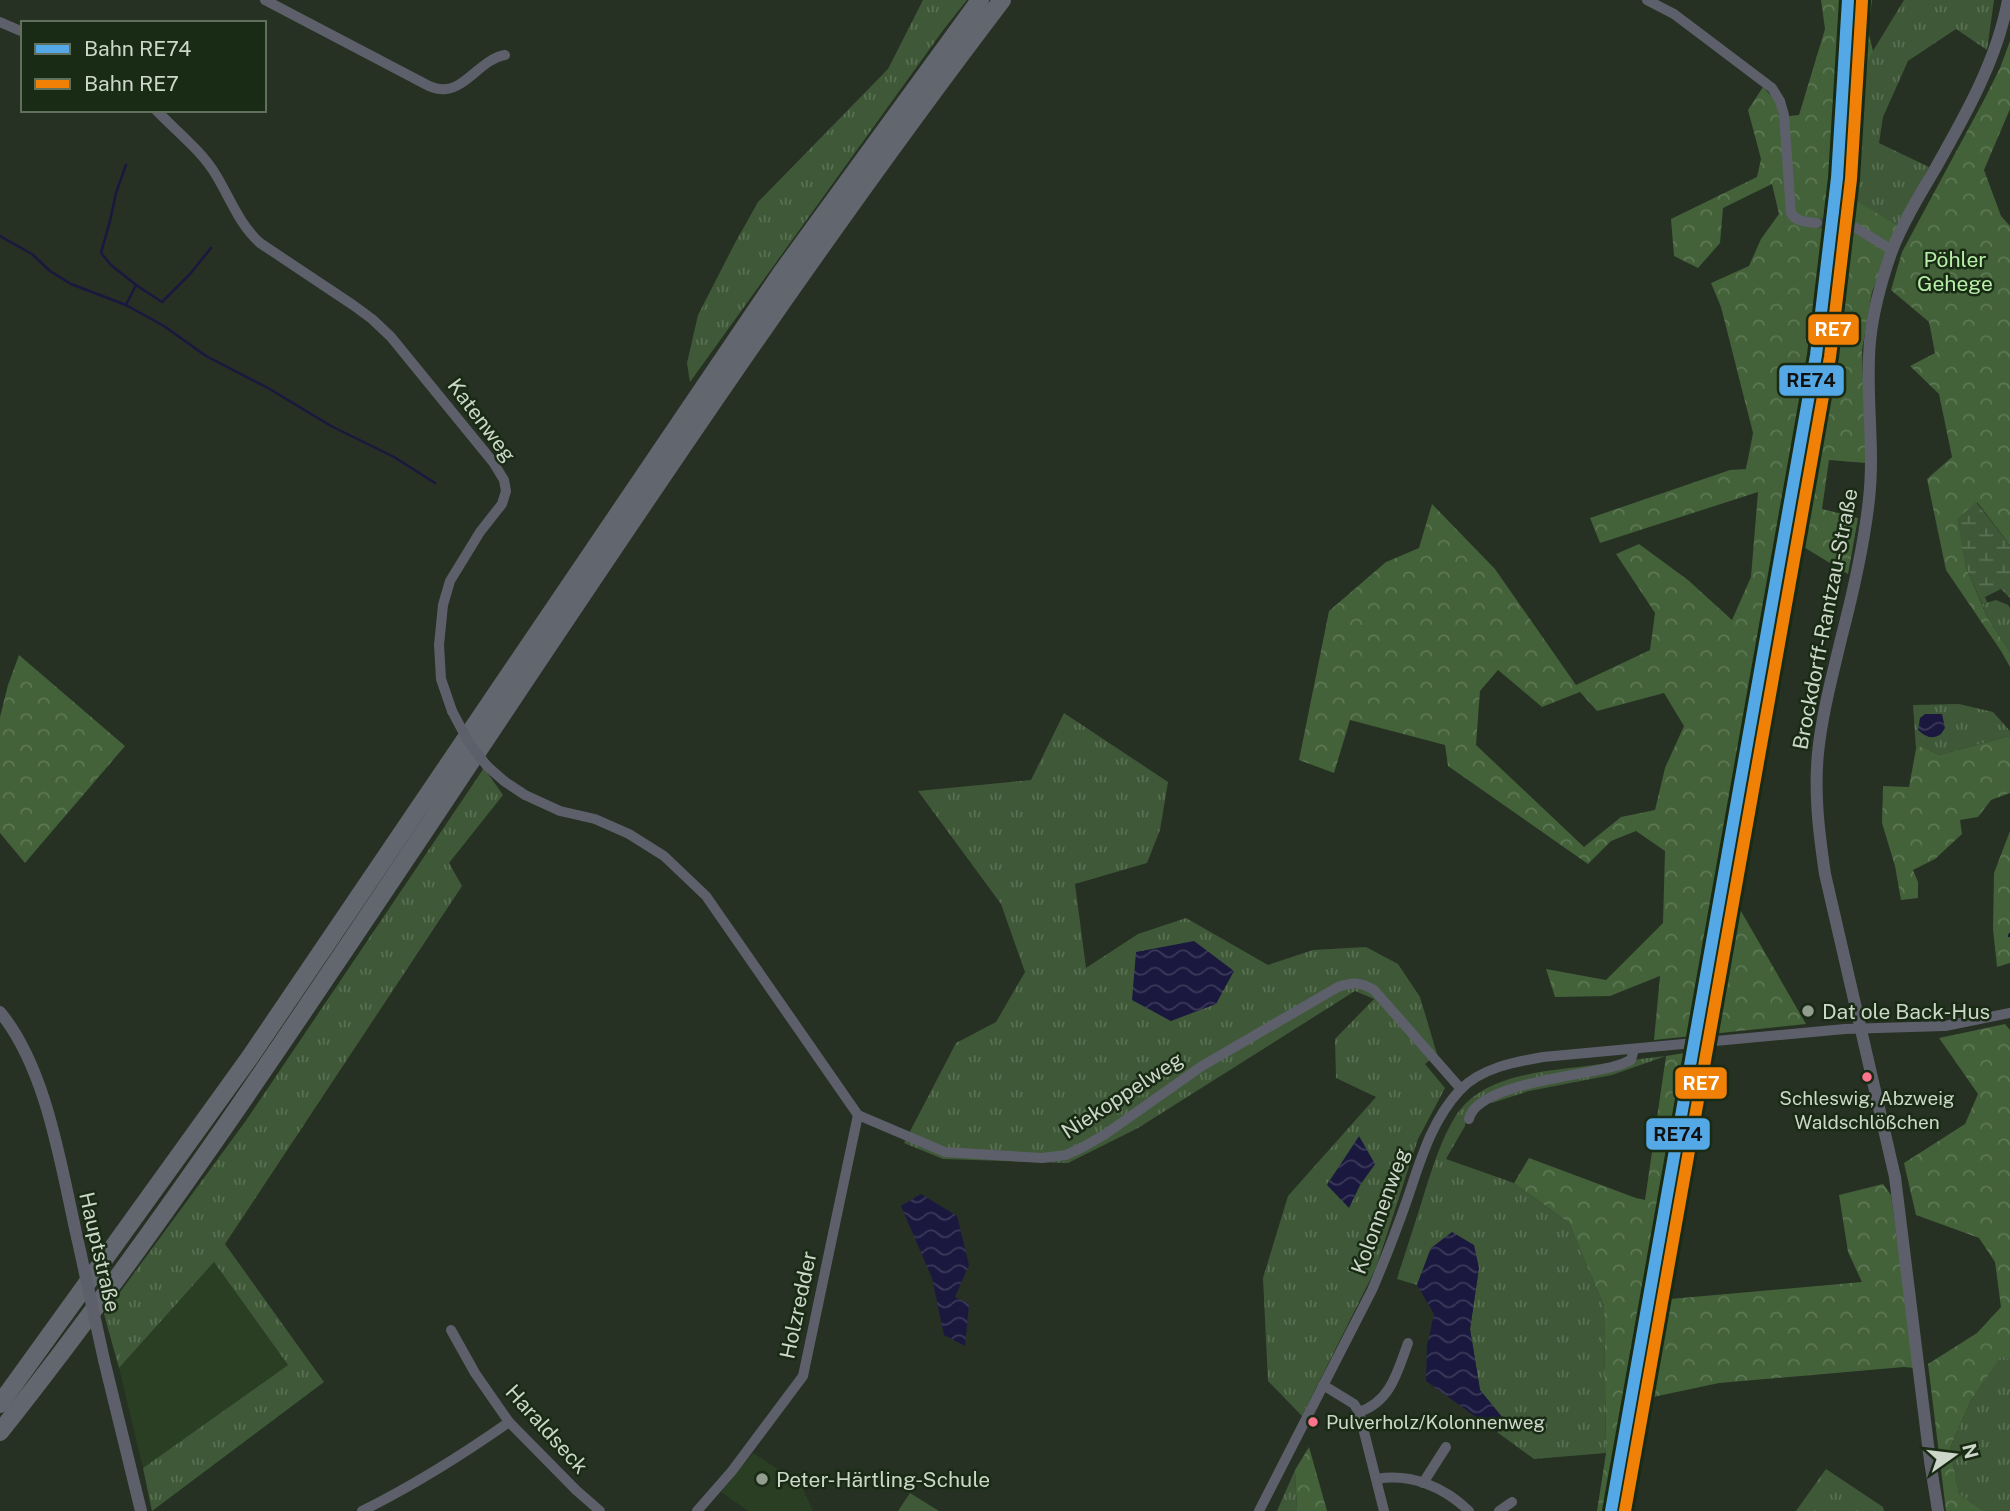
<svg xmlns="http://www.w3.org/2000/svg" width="2010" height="1511" viewBox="0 0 2010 1511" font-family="'Public Sans',sans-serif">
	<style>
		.built { fill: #293e23 }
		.grass { fill: url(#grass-tufts); fill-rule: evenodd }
		.forest { fill: url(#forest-crowns); fill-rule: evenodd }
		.wetland { fill: url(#wetland-marsh) }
		.park { fill: #3f5938 }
		.water { fill: url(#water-waves) }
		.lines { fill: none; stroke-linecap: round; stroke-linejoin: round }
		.stream { stroke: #1b183f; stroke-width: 2.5 }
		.minor-tunnel { stroke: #3f493c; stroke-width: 10; stroke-dasharray: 10 5; stroke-linecap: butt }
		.minor { stroke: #5d606a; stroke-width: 10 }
		.tertiary { stroke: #5d606a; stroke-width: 12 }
		.motorway { stroke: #62666e; stroke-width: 18 }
		.minor-bridge { stroke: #5d606a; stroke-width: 10 }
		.tertiary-bridge { stroke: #5d606a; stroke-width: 12 }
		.rail-1-casing { stroke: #192b14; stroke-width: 18 }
		.rail-2-casing { stroke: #192b14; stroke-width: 18 }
		.rail-1 { stroke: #53a8e5; stroke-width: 12 }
		.rail-2 { stroke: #f08006; stroke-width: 12 }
		.poi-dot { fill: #929d8f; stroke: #192b14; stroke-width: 2.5 }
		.bus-dot { fill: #fc738d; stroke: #192b14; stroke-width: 2.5 }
		.labels { text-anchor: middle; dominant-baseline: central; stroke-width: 5; stroke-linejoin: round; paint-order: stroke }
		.bus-label { font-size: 19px; fill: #ccd7c9; stroke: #192b14 }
		.park-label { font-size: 21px; fill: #b7efa8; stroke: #192b14 }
		.street-label { font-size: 21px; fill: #ccd7c9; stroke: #192b14 }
		.poi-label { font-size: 21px; fill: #ccd7c9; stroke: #192b14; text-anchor: start }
		.line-badge { stroke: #192b14; stroke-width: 2.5 }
		.badge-label { font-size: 19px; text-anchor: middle; font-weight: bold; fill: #fff }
		.pale-badge-label { font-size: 19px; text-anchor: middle; font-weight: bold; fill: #111 }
	</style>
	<defs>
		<pattern id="grass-tufts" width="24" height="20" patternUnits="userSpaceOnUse" patternTransform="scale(1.75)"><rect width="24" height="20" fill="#3f5938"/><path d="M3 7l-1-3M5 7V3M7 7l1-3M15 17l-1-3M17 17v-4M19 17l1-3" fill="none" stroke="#5a7053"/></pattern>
		<pattern id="forest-crowns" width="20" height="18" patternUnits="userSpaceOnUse" patternTransform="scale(1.75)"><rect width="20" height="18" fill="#436239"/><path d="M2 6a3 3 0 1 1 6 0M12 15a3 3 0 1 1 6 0" fill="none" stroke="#5d7854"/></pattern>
		<pattern id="wetland-marsh" width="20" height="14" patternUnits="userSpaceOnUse" patternTransform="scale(1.75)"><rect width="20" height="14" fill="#3f5938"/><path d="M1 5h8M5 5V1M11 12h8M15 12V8" fill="none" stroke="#5a7053"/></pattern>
		<pattern id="water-waves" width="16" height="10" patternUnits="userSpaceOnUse" patternTransform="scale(1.75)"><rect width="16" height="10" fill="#1b183f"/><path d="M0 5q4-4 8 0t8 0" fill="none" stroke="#3b3959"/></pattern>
	</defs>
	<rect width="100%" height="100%" fill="#263023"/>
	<g class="built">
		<polygon points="214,1262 288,1365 143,1468 119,1368"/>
		<polygon points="753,1453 801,1484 813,1511 748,1511 721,1492"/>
	</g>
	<g class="grass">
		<polygon points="923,0 967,0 944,29 690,382 687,363 698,315 735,243 758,202 888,69"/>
		<polygon points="1904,0 1994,0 1987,50 1956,29 1908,61 1883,117 1879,143 1929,167 1897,225 1848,197 1863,73 1873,51"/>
		<polygon points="1996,600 2008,605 2010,608 2010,652 1988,619 1982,604"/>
		<polygon points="1959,704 1993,712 2010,731 2010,736 1939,755 1921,746 1916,749 1913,705"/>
		<path d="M1064 713 1168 782 1160 830 1147 863 1075 884 1086 968 1138 934 1186 918 1268 965 1313 950 1366 947 1398 964 1420 997 1437 1054 1425 1064 1445 1088 1418 1139 1376 1268 1302 1416 1268 1381 1263 1278 1288 1196 1376 1097 1336 1078 1335 1039 1374 999 1355 991 1138 1128 1068 1163 943 1159 904 1143 956 1043 996 1022 1025 972 1001 904 918 791 1031 780ZM1234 971 1171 1021 1155 1012ZM1341 1164H1375L1360 1185 1349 1207 1327 1184Z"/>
		<polygon points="484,768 503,795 449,863 462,886 225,1244 324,1382 152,1511 143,1468 288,1365 214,1262 119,1368 104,1314 245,1122"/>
		<path d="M1666 1056 1612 1075 1529 1091 1492 1103 1487 1097 1467 1113 1465 1126 1446 1159 1514 1183 1569 1223 1604 1306 1606 1453 1534 1459 1497 1432 1502 1417 1480 1390 1470 1329 1479 1268 1431 1248 1417 1285 1397 1279C1406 1250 1416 1221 1425 1191 1433 1166 1441 1140 1455 1117 1482 1074 1542 1072 1586 1066 1613 1062 1640 1059 1666 1056Z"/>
		<polygon points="2001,1355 2010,1360 2010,1511 1984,1511 1959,1494 1950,1448 1971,1400"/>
		<polygon points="1826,1469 1883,1507 1884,1511 1796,1511"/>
		<polygon points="1295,1470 1297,1511 1277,1511"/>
	</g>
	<g class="forest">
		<path d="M1821 0H1872L1868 31 1873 51 1863 74 1848 196 1897 225 1872 292 1862 350 1866 463 1829 460 1822 509 1858 518 1848 574 1802 546 1789 557 1785 596 1743 872 1734 899 1806 1024 1654 1040 1660 976 1610 996 1555 997 1546 969 1606 980 1663 923 1665 851 1636 831 1611 841 1588 864 1448 766 1445 745 1350 720 1334 773 1299 760 1329 611 1386 562 1419 548 1432 504 1495 569 1576 685 1650 650 1655 613 1616 554 1639 544 1688 580 1732 620 1751 577 1758 492 1600 543 1590 518 1730 470 1746 469 1753 433 1721 307 1711 283 1749 266 1761 239 1779 214 1772 184 1723 208 1720 243 1698 268 1674 256 1671 219 1757 177 1761 159 1748 110 1763 87 1776 101 1779 117 1799 115 1825 29ZM1498 670 1542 707 1580 692 1597 711 1664 693 1684 726 1665 768 1655 810 1621 817 1584 847 1476 745 1480 691Z"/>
		<polygon points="2010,41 2010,109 1984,170 2001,216 2010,226 2010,545 1977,502 1965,565 1988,619 2010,652 2010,667 2001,651 1946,570 1927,479 1952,457 1939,394 1910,366 1935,353 1929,322 1891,290 1902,252 1985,98 2000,68"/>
		<polygon points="19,655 125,746 25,863 0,833 0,717 8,685"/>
		<polygon points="2010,736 2010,793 1991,800 1978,817 1960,820 1962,834 1935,859 1913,870 1918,882 1918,898 1901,900 1895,866 1882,823 1883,786 1909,787 1916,749 1921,746 1939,755"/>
		<polygon points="2010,831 2010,963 1997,967 1993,929 1994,873"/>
		<polygon points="2005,1024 2010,1030 2010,1360 2001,1356 1971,1400 1950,1448 1959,1494 1984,1511 1946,1511 1928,1364 1977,1333 2001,1307 1995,1262 1979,1238 1916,1215 1904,1163 1965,1124 1978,1094 1939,1038"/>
		<polygon points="1684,1053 1657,1202 1672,1205 1659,1300 1862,1282 1848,1252 1839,1195 1883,1184 1891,1195 1914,1368 1904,1367 1719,1383 1639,1400 1622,1511 1597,1511 1606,1453 1604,1306 1569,1223 1514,1183 1529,1158 1636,1198 1645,1200 1666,1056"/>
		<polygon points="1309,1447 1327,1511 1297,1511 1295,1470"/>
	</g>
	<polygon class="wetland" points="1976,502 2010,545 2010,598 2001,589 1985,597 1987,602 1982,604 1965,565 1957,519"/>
	<polygon class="park" points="910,1493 939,1511 898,1511"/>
	<g class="water">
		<path d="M1925 714H1942L1945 728 1941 734C1932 740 1926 737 1918 730L1920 718Z"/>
		<polygon points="1194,941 1234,971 1216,1004 1171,1021 1132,1000 1136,952"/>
		<polygon points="1359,1136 1375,1164 1360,1185 1349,1208 1327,1185"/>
		<polygon points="921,1194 957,1216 969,1265 955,1297 969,1304 965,1346 944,1335 932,1278 901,1206"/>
		<polygon points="1452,1232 1474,1245 1479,1268 1470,1329 1480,1390 1502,1417 1497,1432 1426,1381 1427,1346 1434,1314 1417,1285 1431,1248"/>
	</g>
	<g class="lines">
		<g class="stream">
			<polyline points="126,165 116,193 110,221 101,253 111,265 136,285"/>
			<polyline points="0,236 32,254 50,271 71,284 126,305 164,326 206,356 268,388 331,426 394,457 435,483"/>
			<polyline points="126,305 136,285 162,302 190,274 211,248"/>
			<polyline points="2009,936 2010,934"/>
		</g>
		<polyline class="minor-tunnel" points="1817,223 1839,225"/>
		<g class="minor">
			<path d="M265 0 429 86C434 88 440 90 446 89 467 87 482 59 505 55"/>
			<path d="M1647 0 1674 14 1772 88 1780 101 1784 115 1791 213C1796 222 1807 222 1817 223"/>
			<polyline points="0,22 23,32"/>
			<path d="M156 110C176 131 201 150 216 175 230 198 239 224 260 243L353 305 372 319 391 337 493 462 504 480 506 491 502 504 480 532 450 581 443 605 439 645 441 679 452 711"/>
			<polyline points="1839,225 1856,228 1892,250"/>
			<path d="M487 766 504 781 525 795 560 811 595 819 629 834 664 856 706 896 858 1115 945 1152 1042 1158 1066 1155 1083 1147 1104 1135 1202 1066 1338 987C1353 982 1361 982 1374 990L1461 1089"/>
			<path d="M1469 1119C1477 1083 1584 1076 1615 1066 1621 1065 1626 1062 1631 1060L1634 1049"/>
			<polyline points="451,1330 475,1373 509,1422 576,1490 600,1511"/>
			<polyline points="1323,1385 1354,1404 1359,1412 1384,1511"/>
			<path d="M1359 1412C1391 1402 1398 1370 1408 1343"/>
			<path d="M1377 1479C1411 1473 1444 1487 1469 1511"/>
			<polyline points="1423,1483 1446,1447"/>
			<path d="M362 1511C414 1485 462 1455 509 1422"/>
			<polyline points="697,1511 732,1471 803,1376 858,1115"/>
			<path d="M1259 1511 1372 1290C1385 1260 1396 1231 1407 1200 1420 1162 1431 1121 1460 1090 1481 1068 1514 1062 1543 1057L1845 1029 1945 1026 2010 1013"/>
			<polyline points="1499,1511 1512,1502"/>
		</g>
		<g class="tertiary">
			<path d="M0 1012C47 1069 61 1167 77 1237"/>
			<polyline points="104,1360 141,1511"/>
			<path d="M1938 1511 1930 1461 1895 1177 1825 874C1819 833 1814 794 1818 753 1822 714 1832 677 1841 639 1853 593 1864 546 1869 499 1875 446 1865 393 1870 341 1873 310 1881 282 1891 253 1902 224 1919 196 1935 169 1965 116 1997 60 2008 0"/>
		</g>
		<g class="motorway">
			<polyline points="0,1404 250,1057 782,272 980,0"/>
			<path d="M0 1432C149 1244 283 1043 416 844 606 559 795 272 1002 0"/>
		</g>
		<polyline class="minor-bridge" points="452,711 469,743 487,766"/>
		<polyline class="tertiary-bridge" points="77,1237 104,1360"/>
		<g class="rail-1-casing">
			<polyline id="rail-1" points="1611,1511 1816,355 1837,178 1848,0"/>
		</g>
		<g class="rail-2-casing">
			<polyline id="rail-2" points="1625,1511 1830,357 1851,179 1862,1"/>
		</g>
		<use href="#rail-1" class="rail-1"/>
		<use href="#rail-2" class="rail-2"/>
	</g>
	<g class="poi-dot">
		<circle cx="1808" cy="1011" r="7"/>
		<circle cx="762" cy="1479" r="7"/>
	</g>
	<g class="bus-dot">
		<circle cx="1867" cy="1077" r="6"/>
		<circle cx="1313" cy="1422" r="6"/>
	</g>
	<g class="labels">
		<g class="bus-label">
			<text x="1867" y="1098">Schleswig, Abzweig<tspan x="1867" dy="24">Waldschlößchen</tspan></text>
			<text x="1326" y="1422" text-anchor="start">Pulverholz/Kolonnenweg</text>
		</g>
		<g class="park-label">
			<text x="1955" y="259">Pöhler<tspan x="1955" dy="24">Gehege</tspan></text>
		</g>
		<g class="street-label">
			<text transform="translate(482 420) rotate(53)">Katenweg</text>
			<text transform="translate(1825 619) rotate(-79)">Brockdorff-Rantzau-Straße</text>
			<text transform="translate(1122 1095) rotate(-33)">Niekoppelweg</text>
			<text transform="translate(1380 1211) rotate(-70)">Kolonnenweg</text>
			<text transform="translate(100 1252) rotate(77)">Hauptstraße</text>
			<text transform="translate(798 1305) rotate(-78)">Holzredder</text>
			<text transform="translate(547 1429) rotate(48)">Haraldseck</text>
		</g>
		<g class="poi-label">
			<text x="1822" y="1011">Dat ole Back-Hus</text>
			<text x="776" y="1479">Peter-Härtling-Schule</text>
		</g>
	</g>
	<g class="line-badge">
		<rect x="1807" y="313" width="53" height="33" rx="7" fill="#f08006"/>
		<rect x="1778" y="364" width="67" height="33" rx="7" fill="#53a8e5"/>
		<rect x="1674" y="1066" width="54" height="34" rx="7" fill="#f08006"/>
		<rect x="1645" y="1117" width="66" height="34" rx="7" fill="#53a8e5"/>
	</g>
	<g class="badge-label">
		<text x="1833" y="336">RE7</text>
		<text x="1701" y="1090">RE7</text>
	</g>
	<g class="pale-badge-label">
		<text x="1811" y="387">RE74</text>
		<text x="1678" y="1141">RE74</text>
	</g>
	<rect x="21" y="21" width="245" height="91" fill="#192b14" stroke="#61705c" stroke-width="2"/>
	<rect x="35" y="44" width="35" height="10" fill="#53a8e5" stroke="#61705c" stroke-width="2"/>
	<text x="84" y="56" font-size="21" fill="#ccd7c9">Bahn RE74</text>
	<rect x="35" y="79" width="35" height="10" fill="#f08006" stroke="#61705c" stroke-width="2"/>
	<text x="84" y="91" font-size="21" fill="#ccd7c9">Bahn RE7</text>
	<g transform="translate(1954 1455) rotate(76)" stroke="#192b14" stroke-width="5" paint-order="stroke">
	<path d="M0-5L12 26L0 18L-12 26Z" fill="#ccd7c9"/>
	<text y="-10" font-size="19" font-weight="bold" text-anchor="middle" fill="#ccd7c9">N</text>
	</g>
</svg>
